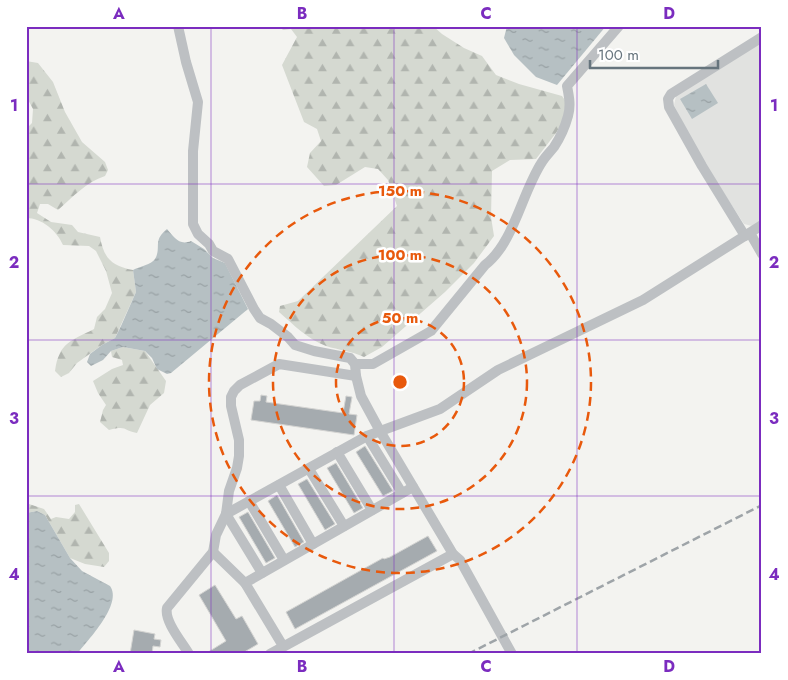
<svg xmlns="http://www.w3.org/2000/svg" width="788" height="680" viewBox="0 0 788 680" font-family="Jost,sans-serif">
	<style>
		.built { fill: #e1e2e0 }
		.forest { fill: url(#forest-firs) }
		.water { fill: url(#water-ripples) }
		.building { fill: #a5abaf; stroke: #d4d4d2 }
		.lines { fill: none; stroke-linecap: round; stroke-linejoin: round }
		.minor { stroke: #bdc0c3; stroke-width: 10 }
		.rail { stroke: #9ea4a8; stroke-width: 2.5; stroke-dasharray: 8 4; stroke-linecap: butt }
		.grid { fill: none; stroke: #7b2cbf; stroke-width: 1; stroke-opacity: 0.55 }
		.ring { fill: none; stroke: #e8590c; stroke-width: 2.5; stroke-dasharray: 9 6 }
		.centre { fill: #e8590c; stroke: #fff; stroke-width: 2.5 }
		.ring-label { font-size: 15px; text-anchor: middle; font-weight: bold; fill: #e8590c; stroke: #fff; stroke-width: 5; stroke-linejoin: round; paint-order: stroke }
		.neatline { fill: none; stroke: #7b2cbf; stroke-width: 2 }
		.grid-label { font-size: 16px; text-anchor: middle; font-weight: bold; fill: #7b2cbf }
	</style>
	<defs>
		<pattern id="forest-firs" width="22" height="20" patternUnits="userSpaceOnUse" patternTransform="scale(1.25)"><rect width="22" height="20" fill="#d5d9d1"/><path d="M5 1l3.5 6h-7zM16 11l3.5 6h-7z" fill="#b1b5af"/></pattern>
		<pattern id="water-ripples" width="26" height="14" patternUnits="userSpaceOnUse" patternTransform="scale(1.25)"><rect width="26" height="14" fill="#b6c0c3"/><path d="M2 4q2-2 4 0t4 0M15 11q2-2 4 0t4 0" fill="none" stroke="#98a1a4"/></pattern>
	</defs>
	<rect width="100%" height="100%" fill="#f3f3f0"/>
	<polygon class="built" points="762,39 762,220 752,226 744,224 699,155 674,105 677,92"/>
	<g class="forest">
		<path d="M276 26H433L442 34 464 48 482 56 496 75 519 84 562 96 567 103V116L556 133 536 159 510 160 492 171 491 217 494 236 474 263 445 292 382 347 364 357C351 351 339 350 326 346 307 339 294 325 279 312L280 306 298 301 397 206 388 180 378 169 365 167 336 185 324 186 307 167 310 153 321 141 317 129 304 122 282 65 297 37 291 29 284 30Z"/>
		<path d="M26 61 38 63 53 82 65 112 82 142 105 162 108 170 105 176C86 182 73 197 58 210L48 204H40L37 213 51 222 72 225 78 232 100 237C104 258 111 266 133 270L136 292 115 338 102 345 77 363 69 373 61 377 55 371C59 342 71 341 94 329L97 317 105 309 112 293 106 271 96 251 89 246 63 245C57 231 42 218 26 218V129L32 123 33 109 26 96Z"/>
		<path d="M123 347 145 351 166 381 164 393 150 405 137 433C123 431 128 425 109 430L100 422 103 410 106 405 98 393 93 381 112 369 123 365 122 360 112 357 111 351Z"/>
		<polygon points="26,503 44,509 51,519 56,517 69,519 75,512 75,505 79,504 109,553 109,561 104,567 85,564 70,558 45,515 37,511 26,513"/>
	</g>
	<g class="water">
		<polygon points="507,26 606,26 557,85 536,77 514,55 504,38"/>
		<polygon points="706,84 718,103 692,119 680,99"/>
		<path d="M167 229C174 237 179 246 191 241L204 249 213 258 225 263 248 309 171 373 167 374 157 369 152 358 145 351 123 347 111 351 103 360 91 366 87 362 90 354 102 345 115 338 121 326 136 292 133 270C139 267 152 264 155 259 162 247 152 241 167 229Z"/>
		<path d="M37 511 45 515 70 558 82 571 110 586C123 604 88 640 77 654L26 653V513Z"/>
	</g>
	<g class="building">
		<polygon points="261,395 267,396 266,402 343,413 346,396 352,397 349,414 357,415 354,435 251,420 254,401 260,401"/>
		<polygon points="365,446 393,491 383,496 356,452"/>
		<polygon points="336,463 363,508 354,513 327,468"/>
		<polygon points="307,479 335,524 325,530 298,484"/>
		<polygon points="277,495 304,542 295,547 268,501"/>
		<polygon points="248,512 275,558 266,563 239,517"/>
		<polygon points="428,536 437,551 295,629 286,612 383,558 384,559 390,557"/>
		<polygon points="215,585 236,619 242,616 258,644 241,654 205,654 226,641 199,595"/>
		<polygon points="134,630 155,634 154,639 161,640 160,647 153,646 152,654 130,654"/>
	</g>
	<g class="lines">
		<g class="minor">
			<polyline points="178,26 186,62 198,102 193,151 193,224 198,234 209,244 213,251 228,259 254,309 260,318 271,324 288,337 295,345 314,351 350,358 355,364 356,376 361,396 380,431 453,554 460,560 512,654"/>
			<polyline points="750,233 762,254"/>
			<polyline points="745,236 702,166 669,107 668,99 671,94 762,37"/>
			<path d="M355 364H373L431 331 485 265C514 243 522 192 542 162 545 157 550 152 554 147 560 138 565 127 568 116 571 106 569 96 567 86L619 26"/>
			<polyline points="367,436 402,493"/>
			<polyline points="337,452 372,510"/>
			<polyline points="309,469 344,526"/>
			<polyline points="279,485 313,544"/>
			<polyline points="249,501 284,560"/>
			<polyline points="226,514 367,436 440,409 498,370 643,300 762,225"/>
			<polyline points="226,514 262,573"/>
			<polyline points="213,552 245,583"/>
			<polyline points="283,646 245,583 413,487"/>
			<path d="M189 654C182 642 164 621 167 608L213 552 216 535 226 514 229 491 237 468 239 456V440L231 406V397L234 391 240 385 279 364 356 376"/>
			<polyline points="270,654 453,554"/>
		</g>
		<polyline class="rail" points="468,654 762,505"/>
	</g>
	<path class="grid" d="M211 26V654M394 26V654M577 26V654M26 184H762M26 340H762M26 496H762"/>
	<g class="ring">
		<circle cx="400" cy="382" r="64"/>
		<circle cx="400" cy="382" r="127"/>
		<circle cx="400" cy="382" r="191"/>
	</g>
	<circle cx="400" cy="382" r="8" class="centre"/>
	<g class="ring-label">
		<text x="400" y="196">150 m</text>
		<text x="400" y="260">100 m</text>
		<text x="400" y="323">50 m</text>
	</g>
	<rect width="788" height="680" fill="none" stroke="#ffffff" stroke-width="55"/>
	<path d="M590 60v8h128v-8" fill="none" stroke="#66747d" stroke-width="2.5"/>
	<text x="598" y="60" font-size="15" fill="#66747d" stroke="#ffffff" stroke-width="4" paint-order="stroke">100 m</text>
	<rect x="28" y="28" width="732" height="624" class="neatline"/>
	<g class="grid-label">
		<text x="119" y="19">A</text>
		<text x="302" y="19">B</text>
		<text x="486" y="19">C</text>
		<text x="669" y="19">D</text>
		<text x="14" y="111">1</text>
		<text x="774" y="111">1</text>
		<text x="14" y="268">2</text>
		<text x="774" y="268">2</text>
		<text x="14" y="424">3</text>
		<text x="774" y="424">3</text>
		<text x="14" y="580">4</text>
		<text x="774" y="580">4</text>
		<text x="119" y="672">A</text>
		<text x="302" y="672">B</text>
		<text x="486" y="672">C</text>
		<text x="669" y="672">D</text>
	</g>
</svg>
